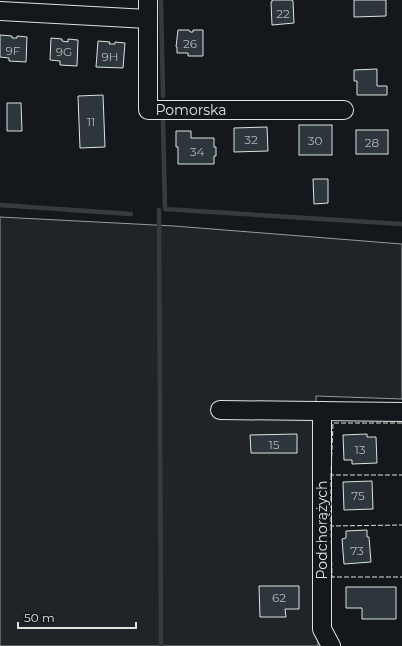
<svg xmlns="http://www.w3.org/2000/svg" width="402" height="646" viewBox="0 0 402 646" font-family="Montserrat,sans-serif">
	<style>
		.green { fill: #202428; stroke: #939e99 }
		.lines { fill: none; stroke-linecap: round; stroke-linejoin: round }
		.stream { stroke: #363b3e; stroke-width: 4.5 }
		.building { fill: #2c363c; stroke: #d8e6dc }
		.minor-casing { stroke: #d8e6dc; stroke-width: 20 }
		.minor { stroke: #14181c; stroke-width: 18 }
		.fence { stroke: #d8e6dc; stroke-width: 1; stroke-dasharray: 5 2; stroke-linecap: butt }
		.labels { text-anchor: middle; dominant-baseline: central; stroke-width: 3; stroke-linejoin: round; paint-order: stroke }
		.number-label { font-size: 12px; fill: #adbab4 }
		.street-label { font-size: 14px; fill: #d8e6dc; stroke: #14181c }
	</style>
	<rect width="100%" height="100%" fill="#14181c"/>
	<polygon class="green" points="0,217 174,226 402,244 402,399 316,396 318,646 0,646"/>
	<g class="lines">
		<g class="stream">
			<polyline points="161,0 163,96"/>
			<polyline points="163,121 165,209 402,224"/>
			<polyline points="0,205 131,214"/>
			<polyline points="159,210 160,417 161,646"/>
		</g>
	</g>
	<g class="building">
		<polygon points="272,0 292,0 293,1 294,23 272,25 271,2 272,2"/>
		<polygon points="354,0 386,0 386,16 354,17"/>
		<polygon points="178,30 189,30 190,32 193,32 193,30 203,30 203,56 188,56 188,53 177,53 177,47 176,47"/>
		<polygon points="0,35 12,36 12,38 17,38 17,36 27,37 26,62 9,61 9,58 0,57"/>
		<polygon points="51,38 62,39 62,41 68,42 68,39 78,40 77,66 60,65 60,61 50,60"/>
		<polygon points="98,41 110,42 109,44 115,44 115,42 125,43 123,68 96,67"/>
		<polygon points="377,69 377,86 387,86 387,95 357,95 357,81 354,81 354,70"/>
		<polygon points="103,95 105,147 80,148 78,96"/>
		<polygon points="7,103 21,103 22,131 7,131"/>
		<rect x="299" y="125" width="33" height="30"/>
		<polygon points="267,127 268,151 234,152 234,128"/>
		<rect x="356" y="130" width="32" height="24"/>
		<polygon points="176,131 191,131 191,138 214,138 214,147 216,147 216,156 214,156 214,164 178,164 178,147 176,147"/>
		<polygon points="313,179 328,179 328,203 314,204"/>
		<polygon points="297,434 297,453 251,453 250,435"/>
		<polygon points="367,434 367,437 376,437 377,463 352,464 352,460 344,460 343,435"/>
		<polygon points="372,481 373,509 344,510 343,482"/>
		<polygon points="367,530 367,537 369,537 371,562 344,564 342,539 346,538 346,531"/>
		<polygon points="259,586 299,586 299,609 285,609 286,617 260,617"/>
		<polygon points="346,587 396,587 396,619 362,619 362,608 346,608"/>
	</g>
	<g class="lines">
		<g class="minor-casing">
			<g id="minor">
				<path id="s1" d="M148 0V110H344"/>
				<polyline points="0,11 148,19"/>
				<polyline points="220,410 402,412"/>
				<polyline points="322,411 322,629 331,646"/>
			</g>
		</g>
		<use href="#minor" class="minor"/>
		<g class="fence">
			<polyline points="402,423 333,423 331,475 402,475"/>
			<polyline points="331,475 331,526 402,525"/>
			<polyline points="331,526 332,577 402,577"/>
		</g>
	</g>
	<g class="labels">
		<g class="number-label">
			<text x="283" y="13">22</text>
			<text x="190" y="43">26</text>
			<text x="13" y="50">9F</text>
			<text x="64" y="51">9G</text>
			<text x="110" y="56">9H</text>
			<text x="91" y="121">11</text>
			<text x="251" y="139">32</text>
			<text x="315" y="140">30</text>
			<text x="372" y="142">28</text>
			<text x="197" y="151">34</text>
			<text x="274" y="444">15</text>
			<text x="360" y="449">13</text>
			<text x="358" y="495">75</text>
			<text x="357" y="550">73</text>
			<text x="279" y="597">62</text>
		</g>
		<g class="street-label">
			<text stroke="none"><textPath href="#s1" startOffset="153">Pomorska</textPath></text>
			<text transform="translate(322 530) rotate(-90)">Podchorążych</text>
		</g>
	</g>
	<path d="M18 622v6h118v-6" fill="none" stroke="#d8e6dc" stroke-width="2"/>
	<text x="24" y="622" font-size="12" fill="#d8e6dc" stroke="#14181c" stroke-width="3" paint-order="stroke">50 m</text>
</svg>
